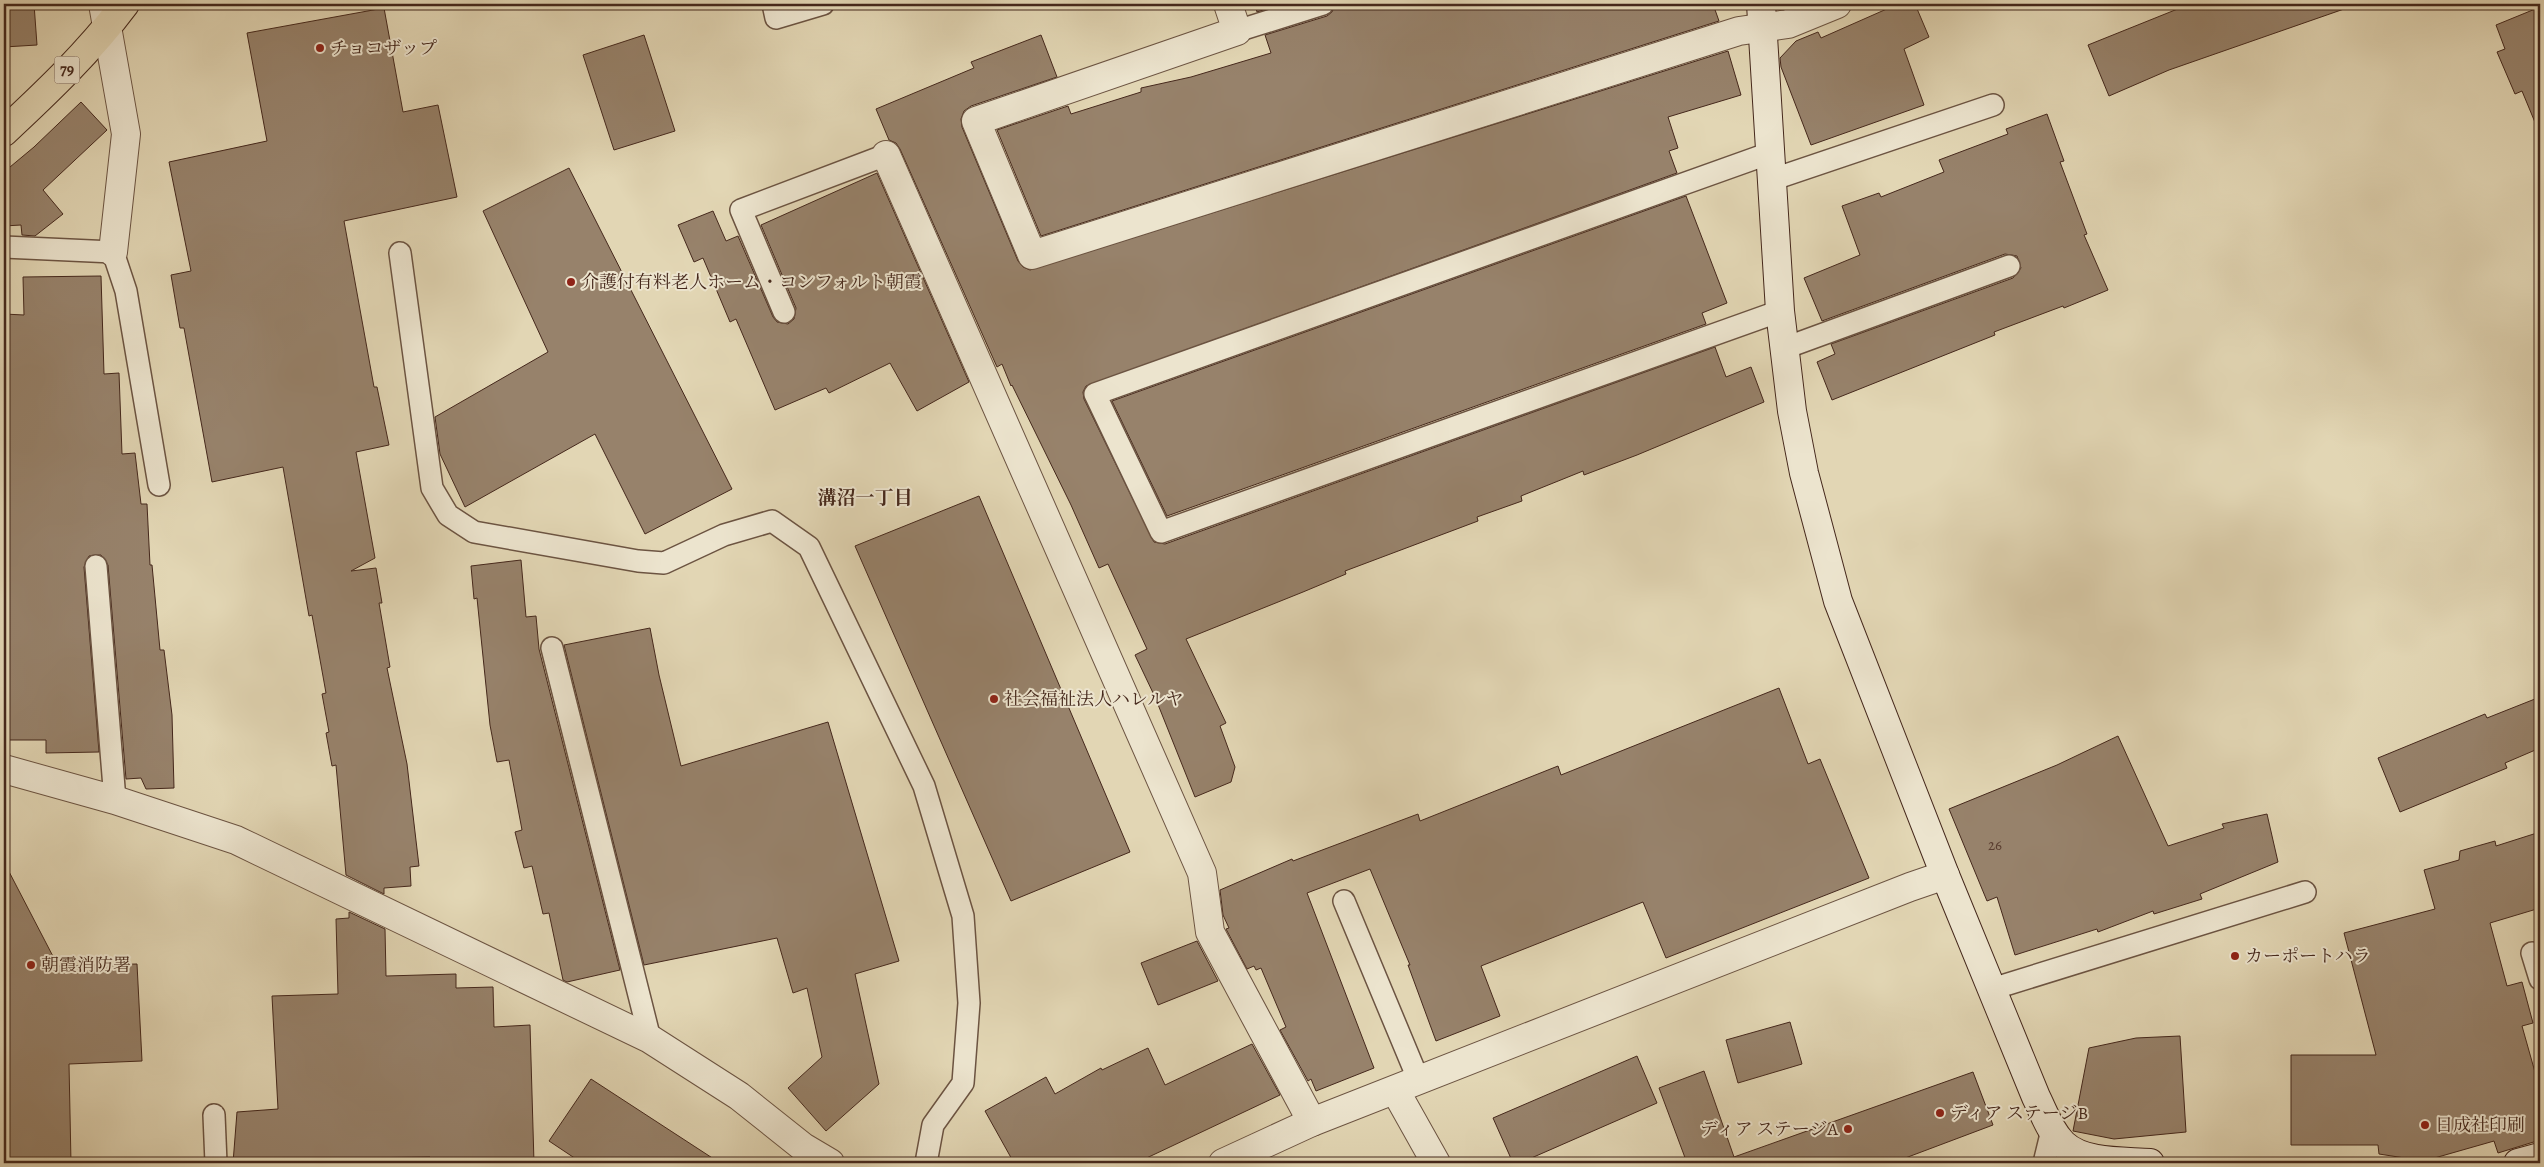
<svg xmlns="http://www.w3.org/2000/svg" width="2544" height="1167" viewBox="0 0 2544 1167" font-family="Alegreya,'Noto Serif JP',serif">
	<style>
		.building { fill: #97826b; stroke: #45281c }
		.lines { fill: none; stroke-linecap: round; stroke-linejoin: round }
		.lane-casing { stroke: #6c5442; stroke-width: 24 }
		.street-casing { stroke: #6c5442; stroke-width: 30 }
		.secondary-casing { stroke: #45281c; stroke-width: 30 }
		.primary-casing { stroke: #45281c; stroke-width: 30 }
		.lane { stroke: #ece4ce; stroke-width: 21 }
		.street { stroke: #ece4ce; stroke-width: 28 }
		.secondary { stroke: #ece4ce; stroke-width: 28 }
		.primary { stroke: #e2d6b4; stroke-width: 28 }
		.poi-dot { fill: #8f2418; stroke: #ece4ce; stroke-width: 2 }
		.labels { text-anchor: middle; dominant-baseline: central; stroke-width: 4; stroke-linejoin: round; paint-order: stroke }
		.number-label { font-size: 15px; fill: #5a3e30 }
		.shield { fill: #ece4ce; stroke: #776051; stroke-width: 1 }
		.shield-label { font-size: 16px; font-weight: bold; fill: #45281c }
		.poi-label { font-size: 18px; fill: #45281c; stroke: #ece4ce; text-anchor: start }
		.neighbourhood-label { font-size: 19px; font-weight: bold; fill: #45281c; stroke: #ece4ce }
	</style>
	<rect width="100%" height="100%" fill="#e2d6b4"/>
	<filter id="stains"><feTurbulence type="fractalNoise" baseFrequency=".004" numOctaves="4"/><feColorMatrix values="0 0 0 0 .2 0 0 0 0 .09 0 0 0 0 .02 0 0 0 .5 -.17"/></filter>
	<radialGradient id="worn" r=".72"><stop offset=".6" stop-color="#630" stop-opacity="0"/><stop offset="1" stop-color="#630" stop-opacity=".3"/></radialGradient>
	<g class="building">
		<polygon points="4,4 34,4 37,45 4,47"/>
		<polygon points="1255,4 1282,4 1257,12"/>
		<polygon points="1335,4 1713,4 1719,21 1041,236 997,130 1068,106 1071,114 1141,92 1141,88 1191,77 1271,53 1265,35 1327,16 1332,12"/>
		<polygon points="1898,4 1915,4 1929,37 1904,49 1924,105 1811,145 1781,67 1780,58 1796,41 1818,32 1821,38"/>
		<polygon points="2190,4 2343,4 2344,9 2169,70 2109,96 2088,45"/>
		<polygon points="2540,7 2540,132 2539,132 2522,91 2515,94 2497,52 2505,49 2496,25"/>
		<polygon points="384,8 403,112 438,105 457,197 344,221 374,387 377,387 389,445 356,452 375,558 351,571 376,568 382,603 379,603 390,667 387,668 407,764 419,866 410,867 411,886 384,888 384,894 346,875 336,765 332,766 326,733 329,732 322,694 326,693 312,615 309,616 283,467 212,482 184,328 180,328 171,275 191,271 169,162 267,141 247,33"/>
		<polygon points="644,35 675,131 614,150 583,55"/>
		<polygon points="1041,35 1057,77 971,106 964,111 961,119 962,127 1018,261 1023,267 1030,270 1728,51 1741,95 1668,117 1678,148 1669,151 1677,173 1086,386 1083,392 1084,399 1154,542 1165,544 1715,347 1726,377 1751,367 1764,402 1637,455 1584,475 1583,471 1521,496 1522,501 1477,517 1478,521 1345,571 1346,574 1303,592 1186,639 1226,723 1220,726 1235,767 1231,782 1195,797 1155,697 1135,655 1147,649 1108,564 1099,568 1071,505 1012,385 1011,386 1002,364 997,367 900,149 896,143 889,140 876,109 974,68 971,62"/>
		<polygon points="81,102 107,130 43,190 63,214 35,236 22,235 21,225 4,226 4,172 34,147"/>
		<polygon points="2047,114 2064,161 2060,162 2087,234 2084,235 2108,290 2064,308 2063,306 1994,332 1995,335 1832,400 1817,362 1835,354 1831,344 2013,278 2021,268 2017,256 2005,254 1822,321 1804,278 1860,255 1842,206 1879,193 1881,197 1944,172 1939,160 2008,134 2006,129"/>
		<polygon points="569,168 732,489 645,534 595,434 465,507 440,454 435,417 548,352 483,211"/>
		<polygon points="877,173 969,382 917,411 890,363 829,393 826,388 775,410 736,319 730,322 703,258 694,262 678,225 713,211 726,241 738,236 773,317 777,322 788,324 794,319 796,308 761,225"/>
		<polygon points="1686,196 1727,303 1702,313 1706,324 1167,516 1112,401"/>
		<polygon points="101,276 104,374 119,373 122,454 135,453 141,504 147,504 150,565 152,565 160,650 164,650 172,715 174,788 146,789 141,778 126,779 108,565 101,555 89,556 84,567 99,752 46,753 46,740 6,740 4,698 4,314 24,315 23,277"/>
		<polygon points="979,496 1130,852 1011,901 855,546"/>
		<polygon points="521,560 526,617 536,616 539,649 620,970 567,982 563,980 549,913 543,914 532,866 524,868 515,832 522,830 509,760 497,762 490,725 477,598 474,599 471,566"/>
		<polygon points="650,628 659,675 681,766 828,722 899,961 855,974 879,1084 826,1131 788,1088 822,1057 807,988 793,993 777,938 644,965 564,645"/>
		<polygon points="1779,688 1808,764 1820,759 1869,878 1666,958 1643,902 1481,966 1500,1016 1436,1041 1408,965 1410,965 1370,869 1307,893 1374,1068 1316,1091 1311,1079 1308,1081 1280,1030 1286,1027 1261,968 1256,970 1254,966 1247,969 1226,929 1229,928 1223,915 1220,890 1292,859 1293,861 1418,814 1420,821 1558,766 1561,775"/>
		<polygon points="2540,697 2540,748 2505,763 2507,768 2400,812 2378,758 2485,714 2487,718"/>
		<polygon points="2118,736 2168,846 2224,828 2222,824 2267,814 2278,862 2200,894 2202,899 2154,914 2153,911 2098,932 2097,929 2015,955 1997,897 1987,901 1949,809 2057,765"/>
		<polygon points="2540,832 2540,908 2490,923 2507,986 2522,982 2533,1023 2522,1026 2540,1090 2540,1140 2498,1153 2494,1141 2424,1161 2379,1154 2378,1145 2291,1145 2291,1055 2376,1055 2344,933 2435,909 2424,870 2459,860 2460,851 2495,841 2496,846"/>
		<polygon points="4,862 58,966 137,964 142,1061 69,1064 71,1163 4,1163"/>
		<polygon points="349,912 385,929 386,976 456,974 456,988 493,987 494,1027 530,1025 534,1163 430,1163 430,1157 272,1159 272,1163 233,1163 237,1112 278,1109 272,996 338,994 336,919 349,918"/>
		<polygon points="1197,941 1218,981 1158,1005 1141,963"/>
		<polygon points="1790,1022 1802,1064 1738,1083 1726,1040"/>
		<polygon points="2180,1036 2186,1132 2114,1139 2073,1131 2089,1048 2136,1038"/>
		<polygon points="1252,1044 1280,1095 1136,1163 1014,1163 985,1111 1046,1077 1055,1094 1101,1068 1102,1070 1148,1048 1165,1085"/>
		<polygon points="1637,1056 1657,1103 1520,1163 1513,1163 1493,1118"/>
		<polygon points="1704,1071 1734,1157 1973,1072 1993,1125 1892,1163 1687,1163 1659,1088"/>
		<polygon points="591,1079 720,1163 582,1163 549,1141"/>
	</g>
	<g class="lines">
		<g class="lane-casing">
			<g id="lane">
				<polyline points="773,4 776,18 823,4"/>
				<polyline points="1237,31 1323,4"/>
				<polyline points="1770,153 1095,394 1161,532 1780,311"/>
				<polyline points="1771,180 1993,105"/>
				<polyline points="4,247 113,252 126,291 159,485"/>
				<polyline points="400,253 432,488 448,515 474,532 638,561 664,563 724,535 772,521 809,547 924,786 963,916 969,1003 963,1083 933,1125 926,1163"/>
				<polyline points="784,312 741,210 886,155"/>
				<polyline points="1785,348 2009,266"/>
				<polyline points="96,566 115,800"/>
				<polyline points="552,648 650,1039"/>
				<polyline points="1344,901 1419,1081"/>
				<polyline points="2532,953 2540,979"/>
				<polyline points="1992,989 2305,892"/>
				<polyline points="214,1115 216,1163"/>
				<polyline points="2044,1163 2052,1130"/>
			</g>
		</g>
		<g class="street-casing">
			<g id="street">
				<polyline points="103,4 126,134 113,252"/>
				<polyline points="1228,4 1237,31 976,121 1032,255 1739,31 1788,24 1837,4"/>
				<polyline points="886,155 1202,873 1210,932 1312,1122"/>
				<polyline points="4,769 115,800 236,840 650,1039 739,1096 803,1147 830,1163"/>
				<polyline points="1395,1090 1436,1163"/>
				<polyline points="1223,1163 1312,1122 1910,887 1945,875"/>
			</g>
		</g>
		<g class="secondary-casing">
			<g id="secondary">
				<path d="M1761 4 1780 311 1792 411 1804 473 1838 601 1945 875 2036 1097C2044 1113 2050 1131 2063 1144 2084 1164 2124 1161 2150 1163"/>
				<polyline points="2518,1163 2540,1157"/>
			</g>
		</g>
		<g class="primary-casing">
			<path id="primary" d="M4 132C47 92 90 51 125 4"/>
		</g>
		<use href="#lane" class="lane"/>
		<use href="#street" class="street"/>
		<use href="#secondary" class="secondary"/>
		<use href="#primary" class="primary"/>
	</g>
	<g class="poi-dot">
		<circle cx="320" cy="48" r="5"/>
		<circle cx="571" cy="282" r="5"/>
		<circle cx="994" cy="699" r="5"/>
		<circle cx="2235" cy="956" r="5"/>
		<circle cx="31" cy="965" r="5"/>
		<circle cx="1940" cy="1113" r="5"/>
		<circle cx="2425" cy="1125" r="5"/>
		<circle cx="1848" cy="1129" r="5"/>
	</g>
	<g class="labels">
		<g class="number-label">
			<text x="1995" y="845">26</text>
		</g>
		<rect class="shield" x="54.5" y="56.5" width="25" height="27" rx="4"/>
		<g class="shield-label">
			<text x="67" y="70">79</text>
		</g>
		<g class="poi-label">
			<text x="330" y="48">チョコザップ</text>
			<text x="581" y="282">介護付有料老人ホーム・コンフォルト朝霞</text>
			<text x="1004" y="699">社会福祉法人ハレルヤ</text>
			<text x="2245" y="956">カーポートハラ</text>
			<text x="41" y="965">朝霞消防署</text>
			<text x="1950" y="1113">ディア ステージB</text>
			<text x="2435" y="1125">日成社印刷</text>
			<text x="1838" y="1129" text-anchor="end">ディア ステージA</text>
		</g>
		<g class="neighbourhood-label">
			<text x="865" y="498">溝沼一丁目</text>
		</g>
	</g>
	<rect width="2544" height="1167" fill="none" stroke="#e2d6b4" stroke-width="20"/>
	<rect x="5" y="5" width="2534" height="1157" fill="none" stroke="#45281c" stroke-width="2.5"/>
	<rect x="10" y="10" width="2524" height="1147" fill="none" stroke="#45281c"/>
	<rect width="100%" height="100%" filter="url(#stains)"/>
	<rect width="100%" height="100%" fill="url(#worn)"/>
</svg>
